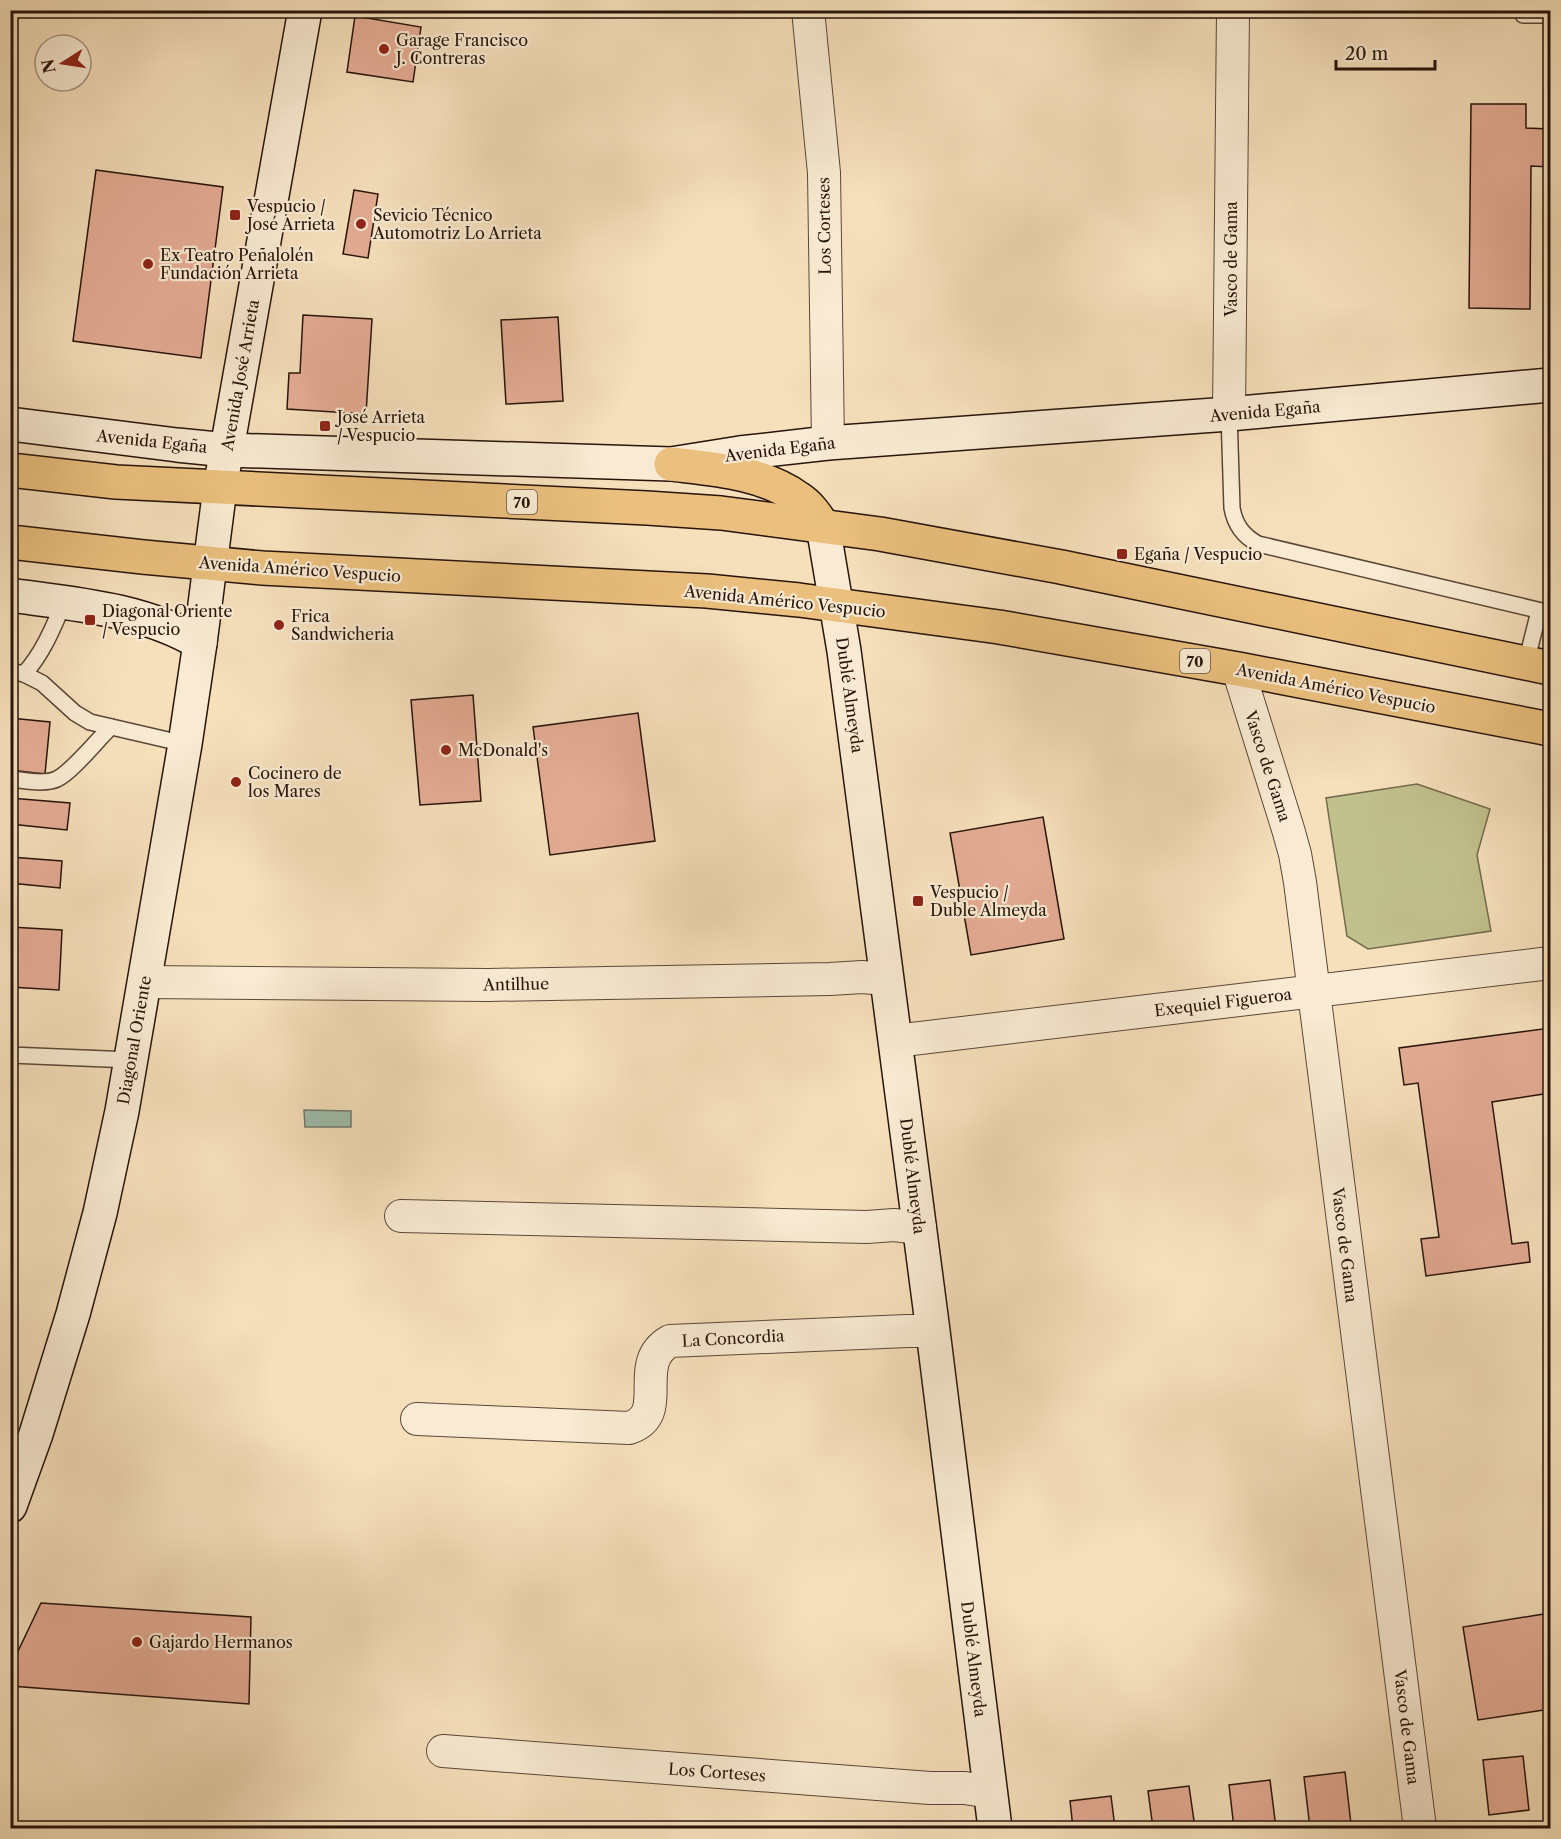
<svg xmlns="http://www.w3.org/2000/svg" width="1561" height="1839" viewBox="0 0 1561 1839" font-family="'Libre Caslon Text',serif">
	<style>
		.green { fill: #c1c18d; stroke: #746a4c; stroke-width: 1.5 }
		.water { fill: #9dbdac; stroke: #6e796b; stroke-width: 1.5 }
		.building { fill: #e5ac95; stroke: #27140a; stroke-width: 1.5 }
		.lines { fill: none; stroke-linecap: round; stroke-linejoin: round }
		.lane-casing { stroke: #5b4736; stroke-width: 18 }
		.street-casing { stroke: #5b4736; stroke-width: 34 }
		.secondary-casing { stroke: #27140a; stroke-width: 36 }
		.primary-casing { stroke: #27140a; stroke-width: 36 }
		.lane { stroke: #f9ebd3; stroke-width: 15 }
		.street { stroke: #f9ebd3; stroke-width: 32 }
		.secondary { stroke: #f9ebd3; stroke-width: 33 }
		.primary { stroke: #ebc07e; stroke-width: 33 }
		.poi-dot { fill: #8f2418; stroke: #f9ebd3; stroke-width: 2 }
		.labels { text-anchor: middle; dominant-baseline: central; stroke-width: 4.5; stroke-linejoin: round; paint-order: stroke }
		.shield { fill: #f9ebd3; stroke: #665446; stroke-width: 1.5 }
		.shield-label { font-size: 15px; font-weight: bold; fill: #27140a }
		.poi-label { font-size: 16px; fill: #27140a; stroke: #f9ebd3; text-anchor: start }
		.street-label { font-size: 16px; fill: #27140a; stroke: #f9ebd3 }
	</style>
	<rect width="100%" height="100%" fill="#f6e0bc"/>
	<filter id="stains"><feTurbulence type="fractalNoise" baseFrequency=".00333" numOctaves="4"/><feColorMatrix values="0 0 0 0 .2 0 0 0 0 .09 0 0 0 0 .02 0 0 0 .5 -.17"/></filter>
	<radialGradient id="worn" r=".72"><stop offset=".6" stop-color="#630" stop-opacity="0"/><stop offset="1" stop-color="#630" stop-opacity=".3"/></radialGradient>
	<polygon class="green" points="1417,784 1490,809 1477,855 1491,931 1368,949 1347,936 1326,798"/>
	<polygon class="water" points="304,1110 351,1111 351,1127 305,1127"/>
	<g class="building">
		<polygon points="355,16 421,27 413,82 347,72"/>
		<polygon points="1471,104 1526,104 1526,128 1550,129 1550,167 1531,166 1530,309 1469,308"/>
		<polygon points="96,170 223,187 201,358 73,341"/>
		<polygon points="354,190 378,194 368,258 343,254"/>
		<polygon points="303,315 372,319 366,414 287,409 289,373 300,373"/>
		<polygon points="558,317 563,401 506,404 501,320"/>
		<polygon points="473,695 481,801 420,805 411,700"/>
		<polygon points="638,713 655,841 550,855 533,727"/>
		<polygon points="10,718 50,722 45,774 10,770"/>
		<polygon points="10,798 70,803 67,830 10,824"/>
		<polygon points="1043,817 1064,939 971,955 950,833"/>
		<polygon points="10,857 62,861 60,888 10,883"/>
		<polygon points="10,927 62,930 59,990 10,987"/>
		<polygon points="1550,1028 1550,1093 1492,1102 1512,1244 1528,1242 1530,1262 1426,1276 1421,1239 1439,1237 1418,1083 1404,1085 1399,1048"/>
		<polygon points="41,1603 251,1617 249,1704 10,1686 10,1668"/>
		<polygon points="1550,1613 1550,1709 1478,1720 1463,1627"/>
		<polygon points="1523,1756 1529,1810 1489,1815 1483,1760"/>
		<polygon points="1345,1772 1351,1824 1310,1828 1304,1777"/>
		<polygon points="1270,1780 1276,1828 1234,1828 1229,1785"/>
		<polygon points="1189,1786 1195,1828 1153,1828 1148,1791"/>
		<polygon points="1111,1796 1115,1828 1073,1828 1070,1801"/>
	</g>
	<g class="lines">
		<g class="lane-casing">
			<g id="lane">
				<polyline points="1523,15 1550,15"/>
				<path d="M1229 414 1232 508C1235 525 1243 536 1258 544L1550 613"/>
				<polyline points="1526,663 1539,611"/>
				<polyline points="10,671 24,674 42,683 75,713 90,722 185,744"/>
				<path d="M24 674C43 653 53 628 64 602"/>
				<path d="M10 779C24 780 44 785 57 779 73 771 97 740 111 727"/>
				<polyline points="10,1055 131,1060"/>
			</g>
		</g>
		<g class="street-casing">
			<g id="street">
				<polyline points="808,10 824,173 828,443"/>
				<polyline points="1229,414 1233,10"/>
				<polyline points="1238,669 1288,829 1295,854 1300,882 1420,1828"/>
				<polyline points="144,982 488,985 830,979 862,977 887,979"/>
				<polyline points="895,1041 1550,963"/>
				<polyline points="401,1216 867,1227 894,1225 920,1228"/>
				<path d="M417 1419 629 1428C672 1414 630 1364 670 1341L907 1331H933"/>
				<polyline points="443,1751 930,1788 965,1788 990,1792"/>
			</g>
		</g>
		<g class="secondary-casing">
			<g id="secondary">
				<polyline points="10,424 177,445 227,450 671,464 740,453 828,443 1229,414 1550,385"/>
				<polyline points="823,526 844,651 933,1331 995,1828"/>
				<path d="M10 595C75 604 143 609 200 643"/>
				<polyline points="10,1506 36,1434 73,1314 100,1213 122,1111 185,744 200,643 220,488 305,10"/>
			</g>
		</g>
		<g class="primary-casing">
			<g id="primary">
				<path d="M671 464C713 469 762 472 798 498 809 505 816 515 823 526"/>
				<polyline points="10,470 116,482 647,508 721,513 880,534 1061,567 1550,668"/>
				<polyline points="10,542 143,557 262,568 707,591 799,600 999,627 1238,669 1550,729"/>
			</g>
		</g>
		<use href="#lane" class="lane"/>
		<use href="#street" class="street"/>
		<use href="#secondary" class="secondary"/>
		<use href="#primary" class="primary"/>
	</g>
	<g class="poi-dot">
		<circle cx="384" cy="49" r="6"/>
		<rect x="229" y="209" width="12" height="12" rx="3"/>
		<circle cx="361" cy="224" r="6"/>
		<circle cx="148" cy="264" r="6"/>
		<rect x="319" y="420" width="12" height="12" rx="3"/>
		<rect x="1116" y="548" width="12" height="12" rx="3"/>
		<rect x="84" y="614" width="12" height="12" rx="3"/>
		<circle cx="279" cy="625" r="6"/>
		<circle cx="446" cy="750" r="6"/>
		<circle cx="236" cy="782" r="6"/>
		<rect x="912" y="895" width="12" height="12" rx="3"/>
		<circle cx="137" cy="1642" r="6"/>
	</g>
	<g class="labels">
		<g class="shield">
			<rect x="507" y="490" width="30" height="24" rx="4.5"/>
			<rect x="1180" y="649" width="30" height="24" rx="4.5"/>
		</g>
		<g class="shield-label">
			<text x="522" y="502">70</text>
			<text x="1195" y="661">70</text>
		</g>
		<g class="poi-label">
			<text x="396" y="40">Garage Francisco<tspan x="396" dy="18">J. Contreras</tspan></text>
			<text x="247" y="206">Vespucio /<tspan x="247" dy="18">José Arrieta</tspan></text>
			<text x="373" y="215">Sevicio Técnico<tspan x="373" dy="18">Automotriz Lo Arrieta</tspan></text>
			<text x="160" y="255">Ex Teatro Peñalolén<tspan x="160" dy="18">Fundación Arrieta</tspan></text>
			<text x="337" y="417">José Arrieta<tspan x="337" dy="18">/ Vespucio</tspan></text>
			<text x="1134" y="554">Egaña / Vespucio</text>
			<text x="102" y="611">Diagonal Oriente<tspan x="102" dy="18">/ Vespucio</tspan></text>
			<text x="291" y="616">Frica<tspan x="291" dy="18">Sandwicheria</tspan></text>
			<text x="458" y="750">McDonald's</text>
			<text x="248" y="773">Cocinero de<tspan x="248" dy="18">los Mares</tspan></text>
			<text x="930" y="892">Vespucio /<tspan x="930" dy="18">Duble Almeyda</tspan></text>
			<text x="149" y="1642">Gajardo Hermanos</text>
		</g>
		<g class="street-label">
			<text transform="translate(824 226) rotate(-91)">Los Corteses</text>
			<text transform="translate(1231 259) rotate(-90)">Vasco de Gama</text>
			<text transform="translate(240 375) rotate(-80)">Avenida José Arrieta</text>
			<text transform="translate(1265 411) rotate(-5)">Avenida Egaña</text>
			<text transform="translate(152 441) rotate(6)">Avenida Egaña</text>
			<text transform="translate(780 449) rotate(-7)">Avenida Egaña</text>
			<text transform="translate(300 569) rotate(4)">Avenida Américo Vespucio</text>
			<text transform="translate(785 601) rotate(6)">Avenida Américo Vespucio</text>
			<text transform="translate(1336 688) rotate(11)">Avenida Américo Vespucio</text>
			<text transform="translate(850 695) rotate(82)">Dublé Almeyda</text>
			<text transform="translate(1268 766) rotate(72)">Vasco de Gama</text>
			<text transform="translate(516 984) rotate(-1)">Antilhue</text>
			<text transform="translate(1223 1002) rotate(-7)">Exequiel Figueroa</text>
			<text transform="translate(134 1040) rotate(-80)">Diagonal Oriente</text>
			<text transform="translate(913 1176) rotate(83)">Dublé Almeyda</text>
			<text transform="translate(1345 1245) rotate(83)">Vasco de Gama</text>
			<text transform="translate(733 1338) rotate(-3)">La Concordia</text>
			<text transform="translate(974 1659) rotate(83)">Dublé Almeyda</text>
			<text transform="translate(1407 1727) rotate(83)">Vasco de Gama</text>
			<text transform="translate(717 1772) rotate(4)">Los Corteses</text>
		</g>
	</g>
	<rect width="1561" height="1839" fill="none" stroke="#f6e0bc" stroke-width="36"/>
	<rect x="12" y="12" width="1537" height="1815" fill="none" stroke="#27140a" stroke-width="3"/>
	<rect x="18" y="18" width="1525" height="1803" fill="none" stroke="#27140a" stroke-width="1.5"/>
	<g transform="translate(63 63) rotate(258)"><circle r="28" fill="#f9ebd3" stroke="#a59583" stroke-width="1.5"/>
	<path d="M0-4.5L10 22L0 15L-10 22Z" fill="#8f2418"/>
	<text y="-9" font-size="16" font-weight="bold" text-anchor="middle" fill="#27140a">N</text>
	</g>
	<path d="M1336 60v9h99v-9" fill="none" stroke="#27140a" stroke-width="3"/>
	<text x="1345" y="60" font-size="18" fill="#27140a" stroke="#f9ebd3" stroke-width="4.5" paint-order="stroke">20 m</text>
	<rect width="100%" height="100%" filter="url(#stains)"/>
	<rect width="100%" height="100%" fill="url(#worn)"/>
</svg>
